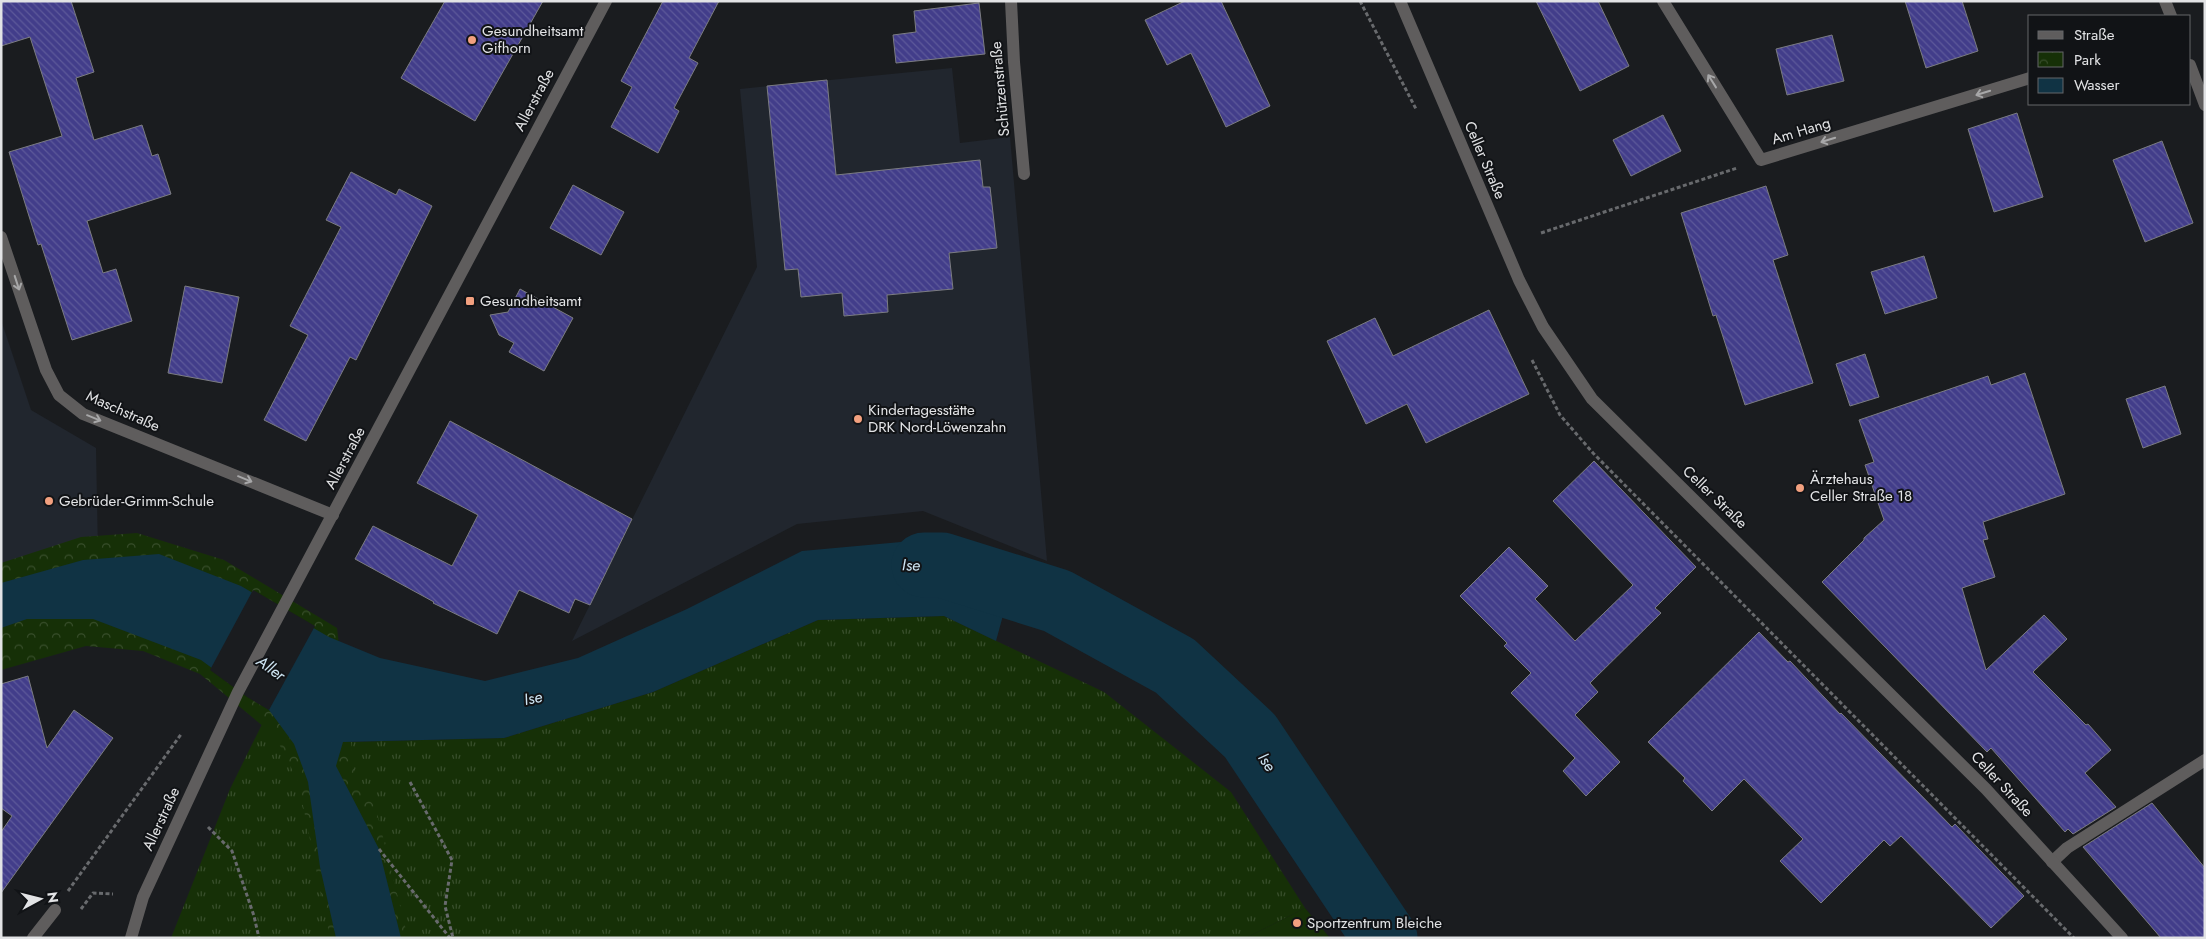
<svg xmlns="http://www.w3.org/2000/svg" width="2206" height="939" viewBox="0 0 2206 939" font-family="Jost,sans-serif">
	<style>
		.built { fill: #21262e }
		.grass { fill: url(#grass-tufts) }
		.park { fill: url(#park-crowns) }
		.pitch { fill: #163007 }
		.water { fill: #103344 }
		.pier { fill: #1a1c1f }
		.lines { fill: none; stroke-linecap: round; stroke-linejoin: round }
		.river { stroke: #103344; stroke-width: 65 }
		.building { fill: url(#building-back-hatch); stroke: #7b7c81 }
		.path { stroke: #686a6d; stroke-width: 3; stroke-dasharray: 4 2.5; stroke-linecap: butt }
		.service { stroke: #5f5d5d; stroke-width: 12 }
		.minor { stroke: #5f5d5d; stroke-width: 12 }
		.tertiary { stroke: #5f5d5d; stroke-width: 12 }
		.oneway { stroke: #a7a7a8 }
		.poi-dot { fill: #f2a07f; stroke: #111316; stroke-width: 2 }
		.labels { text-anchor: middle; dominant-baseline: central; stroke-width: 4; stroke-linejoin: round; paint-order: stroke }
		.poi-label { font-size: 15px; fill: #e2e3e5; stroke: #111316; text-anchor: start }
		.street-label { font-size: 15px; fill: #e2e3e5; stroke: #111316 }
		.water-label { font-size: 16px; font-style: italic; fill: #cfe6f4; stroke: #111316 }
	</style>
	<defs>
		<pattern id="grass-tufts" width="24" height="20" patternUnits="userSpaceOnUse" patternTransform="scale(1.25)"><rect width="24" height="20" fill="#163007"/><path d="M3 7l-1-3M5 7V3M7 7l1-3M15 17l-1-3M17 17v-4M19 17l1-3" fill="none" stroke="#384e2b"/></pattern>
		<pattern id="park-crowns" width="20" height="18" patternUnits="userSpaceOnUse" patternTransform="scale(1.25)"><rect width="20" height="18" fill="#163007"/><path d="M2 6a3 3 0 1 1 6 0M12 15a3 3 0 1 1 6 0" fill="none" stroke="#384e2b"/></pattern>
		<pattern id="building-back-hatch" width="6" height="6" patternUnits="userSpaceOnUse" patternTransform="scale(1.25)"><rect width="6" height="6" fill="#423d8a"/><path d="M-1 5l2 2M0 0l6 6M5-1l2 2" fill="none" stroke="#5d599a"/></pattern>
	</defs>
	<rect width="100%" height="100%" fill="#1a1c1f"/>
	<g class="built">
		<polygon points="952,68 960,143 1010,137 1047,561 923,511 797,524 572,641 757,267 740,89"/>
		<polygon points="1,320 31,410 96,448 98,553 1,578"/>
	</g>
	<g class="grass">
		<polygon points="944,616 1104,692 1231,792 1305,908 1246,938 401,938 336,766 343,742 504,738 653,692 818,620"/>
		<polygon points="269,710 294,744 336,938 171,938 230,789"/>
	</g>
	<polygon class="park" points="137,533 224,560 337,628 356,783 374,801 408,938 330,938 298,781 275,736 200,674 143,651 86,646 1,670 1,563 81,537"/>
	<polygon class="pitch" points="1305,908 1330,938 1246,938"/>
	<polygon class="water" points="923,540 1014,575 996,641 944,616 818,620 653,692 504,738 343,742 336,766 379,849 401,938 336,938 320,867 308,782 294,744 269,710 201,660 93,619 27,619 1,628 1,583 83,560 159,554 241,586 329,637 380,658 485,681 578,658 687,609 802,551"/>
	<polygon class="pier" points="253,590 315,626 269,710 247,697 210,670"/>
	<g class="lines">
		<polyline class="river" points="924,565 942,565 1057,601 1175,666 1250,736 1385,938"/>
	</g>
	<g class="building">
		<polygon points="1,1 71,1 94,72 76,78 94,140 142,125 152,156 158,154 171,194 87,221 103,273 116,269 132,321 72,340 41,244 38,245 9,152 62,136 30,37 1,46"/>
		<polygon points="445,1 543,1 475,121 401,78"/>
		<polygon points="663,1 719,1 689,58 698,63 674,108 679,111 658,153 611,127 632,87 621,81"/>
		<polygon points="1185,1 1221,1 1270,106 1226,127 1191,53 1167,65 1145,20"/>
		<polygon points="1536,1 1598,1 1629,66 1580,91"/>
		<polygon points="1905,1 1962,1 1978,51 1926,68"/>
		<polygon points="979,3 985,54 896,63 893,35 916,32 914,11"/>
		<polygon points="1832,35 1844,81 1787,95 1776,49"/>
		<polygon points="827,80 836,175 980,160 983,187 990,187 997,248 949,253 953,289 887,295 888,312 844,316 842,293 801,297 798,269 785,270 767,86"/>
		<polygon points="2017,113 2043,197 1994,212 1968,129"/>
		<polygon points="1663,115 1681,151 1631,176 1613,140"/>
		<polygon points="2162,141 2193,223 2145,242 2113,160"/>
		<polygon points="351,172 396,195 399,189 432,206 356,360 350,357 306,441 264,420 308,335 290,326 341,227 326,220"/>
		<polygon points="573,185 624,212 601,255 550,228"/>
		<polygon points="1766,186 1788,255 1773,260 1813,383 1745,405 1716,315 1713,316 1681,213"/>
		<polygon points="1924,256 1937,298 1885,314 1871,272"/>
		<polygon points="185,286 239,297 222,383 168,373"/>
		<polygon points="520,289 573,318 544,371 509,352 514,343 499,335 490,315 508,312"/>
		<polygon points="1489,310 1529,394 1426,443 1407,404 1366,424 1327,341 1375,318 1393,356"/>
		<polygon points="1865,354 1879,397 1850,406 1836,364"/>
		<polygon points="2025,373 2065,494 1983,522 1988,539 1983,540 1995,577 1962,588 1986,670 2044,615 2067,639 2033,672 2086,725 2088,724 2111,750 2085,773 2116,807 2073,834 2068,829 2065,832 1991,748 1987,752 1822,582 1864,540 1864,538 1884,520 1865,465 1874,462 1859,420 1988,376 1991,385"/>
		<polygon points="2165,386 2181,434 2143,448 2126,399"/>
		<polygon points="450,421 632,519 590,605 575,599 569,613 519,590 497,634 433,603 434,602 355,559 373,526 452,566 478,515 417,483"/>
		<polygon points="1594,461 1696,567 1655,608 1661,613 1590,683 1598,692 1575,715 1620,762 1586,796 1563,771 1575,758 1511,693 1531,673 1504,646 1507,643 1460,596 1509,547 1548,586 1535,599 1575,641 1633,585 1553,501"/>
		<polygon points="1759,632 1788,662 1790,661 1840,714 1841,713 1952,827 1955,824 2024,896 1991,928 1901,836 1890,846 1884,840 1821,903 1780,861 1803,839 1744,779 1712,811 1683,781 1685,778 1648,742"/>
		<polygon points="28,676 47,748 74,710 113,738 1,893 1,832 12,816 1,808 1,684"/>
		<polygon points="2152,803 2205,868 2205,938 2161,938 2083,847"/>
	</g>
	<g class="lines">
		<g class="path">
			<polyline points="1360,1 1416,109"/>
			<polyline points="1541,233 1737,168"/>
			<polyline points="1532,360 1560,415 1593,453 2074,938"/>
			<polyline points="410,782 452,860 445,906 453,938"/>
			<polyline points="208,827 232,851 254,916 259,938"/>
			<polyline points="379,849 450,938"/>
			<polyline points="68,891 182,733"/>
			<polyline points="81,909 93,893 113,894"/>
		</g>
		<polyline class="service" points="2052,862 2067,848 2205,760"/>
		<g class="minor">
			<polyline points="1011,1 1014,62 1024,174"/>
			<polyline points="1663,1 1761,160 2030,78"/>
			<polyline points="2165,1 2171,16"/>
			<polyline points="2190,65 2205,105"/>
			<polyline points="1,237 46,370 59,395 83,414 333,515"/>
			<polyline points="33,938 55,910"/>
		</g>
		<g class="tertiary">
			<polyline points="1400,1 1519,280 1543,327 1592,399 1986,789 2122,938"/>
			<polyline points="131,938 143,897 238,692 606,1"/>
		</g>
	</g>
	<defs><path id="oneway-shaft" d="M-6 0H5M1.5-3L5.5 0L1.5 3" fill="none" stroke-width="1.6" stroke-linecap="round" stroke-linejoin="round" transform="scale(1.25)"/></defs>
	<g class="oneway">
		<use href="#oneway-shaft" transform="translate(1712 81) rotate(-122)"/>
		<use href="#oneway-shaft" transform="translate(1983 93) rotate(163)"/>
		<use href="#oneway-shaft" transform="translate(1828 140) rotate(163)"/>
		<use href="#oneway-shaft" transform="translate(17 283) rotate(72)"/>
		<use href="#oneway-shaft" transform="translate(94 418) rotate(22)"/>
		<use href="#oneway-shaft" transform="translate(245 479) rotate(22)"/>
	</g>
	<g class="poi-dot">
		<circle cx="472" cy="40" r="5"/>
		<rect x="465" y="296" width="10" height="10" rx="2.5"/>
		<circle cx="858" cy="419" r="5"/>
		<circle cx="1800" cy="488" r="5"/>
		<circle cx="49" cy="501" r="5"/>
		<circle cx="1297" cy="923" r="5"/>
	</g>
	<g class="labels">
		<g class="poi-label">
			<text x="482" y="31">Gesundheitsamt<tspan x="482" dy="17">Gifhorn</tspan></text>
			<text x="480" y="301">Gesundheitsamt</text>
			<text x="868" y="410">Kindertagesstätte<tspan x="868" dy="17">DRK Nord-Löwenzahn</tspan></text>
			<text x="1810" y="479">Ärztehaus<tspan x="1810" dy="17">Celler Straße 18</tspan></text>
			<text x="59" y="501">Gebrüder-Grimm-Schule</text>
			<text x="1307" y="923">Sportzentrum Bleiche</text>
		</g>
		<g class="street-label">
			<text transform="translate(1000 89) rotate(-95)">Schützenstraße</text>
			<text transform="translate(534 100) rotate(-62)">Allerstraße</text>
			<text transform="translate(1801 131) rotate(-17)">Am Hang</text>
			<text transform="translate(1485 160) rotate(67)">Celler Straße</text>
			<text transform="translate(123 411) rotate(24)">Maschstraße</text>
			<text transform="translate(345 458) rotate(-62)">Allerstraße</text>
			<text transform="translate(1715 497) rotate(44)">Celler Straße</text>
			<text transform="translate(2002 784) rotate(47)">Celler Straße</text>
			<text transform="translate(161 819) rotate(-65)">Allerstraße</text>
		</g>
		<g class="water-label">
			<text transform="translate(911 565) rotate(1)">Ise</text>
			<text transform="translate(271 668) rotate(36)">Aller</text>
			<text transform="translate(533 698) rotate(-12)">Ise</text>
			<text transform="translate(1267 762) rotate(56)">Ise</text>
		</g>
	</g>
	<rect width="2206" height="939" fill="none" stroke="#e2e3e5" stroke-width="5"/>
	<rect x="2028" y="15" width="162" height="90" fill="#111316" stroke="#656669"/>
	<rect x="2038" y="31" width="25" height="8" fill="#5f5d5d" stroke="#656669"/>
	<text x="2074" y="40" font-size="15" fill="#e2e3e5">Straße</text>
	<rect x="2038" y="52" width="25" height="15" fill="url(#park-crowns)" stroke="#656669"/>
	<text x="2074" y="65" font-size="15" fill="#e2e3e5">Park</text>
	<rect x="2038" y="78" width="25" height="15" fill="#103344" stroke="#656669"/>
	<text x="2074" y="90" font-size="15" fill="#e2e3e5">Wasser</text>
	<g transform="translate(40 899) rotate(83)" stroke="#111316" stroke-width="4" paint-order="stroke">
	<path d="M0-4L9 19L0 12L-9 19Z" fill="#e2e3e5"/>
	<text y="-8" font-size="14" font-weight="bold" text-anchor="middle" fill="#e2e3e5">N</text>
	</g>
</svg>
